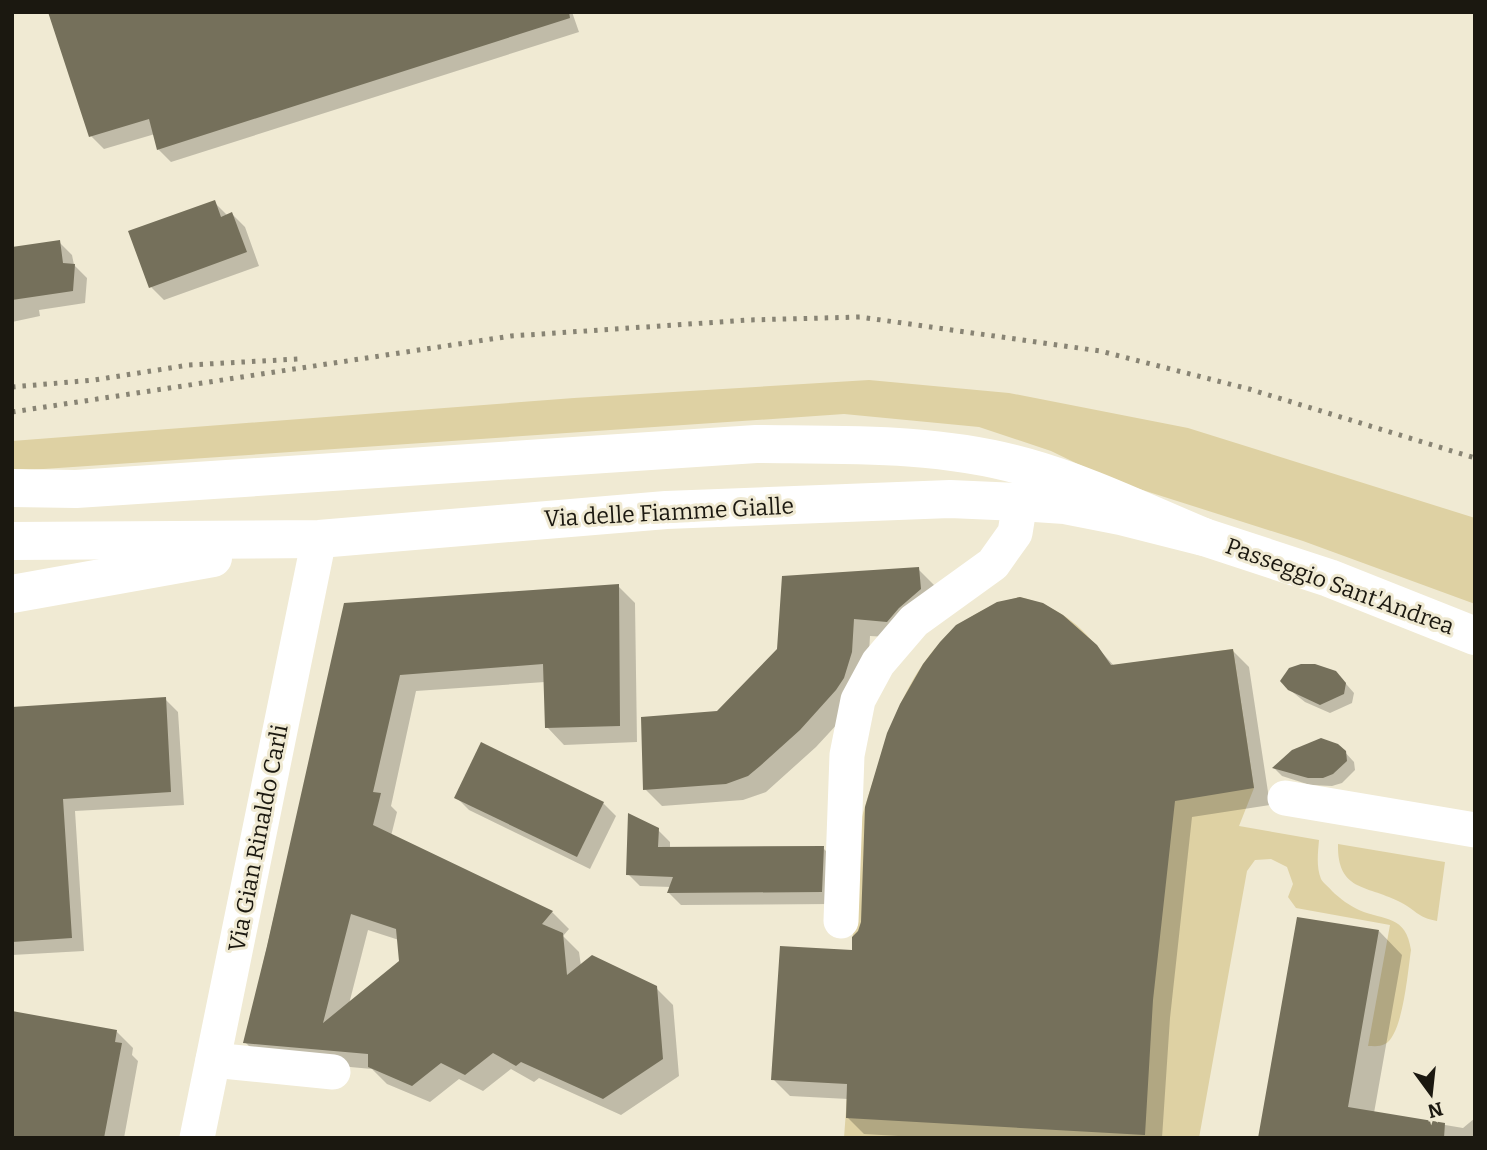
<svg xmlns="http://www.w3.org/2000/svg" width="1487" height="1150" viewBox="0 0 1487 1150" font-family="Bitter,serif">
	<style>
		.green { fill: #ded1a3 }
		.shadow { fill: #0003; fill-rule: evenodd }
		.building { fill: #75705b; fill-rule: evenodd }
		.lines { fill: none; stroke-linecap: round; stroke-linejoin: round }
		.minor { stroke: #fff; stroke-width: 35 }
		.major { stroke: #fff; stroke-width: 38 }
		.highway { stroke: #fff; stroke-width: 38 }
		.rail { stroke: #888474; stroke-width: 5; stroke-dasharray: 3.5 7; stroke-linecap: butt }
		.labels { text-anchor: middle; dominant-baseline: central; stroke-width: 6; stroke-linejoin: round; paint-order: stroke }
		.street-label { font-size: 23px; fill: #1b1810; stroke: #f0ead3 }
	</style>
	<rect width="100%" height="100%" fill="#f0ead3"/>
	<g class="green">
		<polygon points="869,380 1009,393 1188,428 1475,518 1475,604 1303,541 1111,480 1051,451 979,427 844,414 29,470 12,469 12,441 574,398"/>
		<path d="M1020 597C1061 607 1088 629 1109 666L1233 649 1254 788 1239 826 1319 840C1318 852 1316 867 1321 879 1323 883 1329 887 1332 891 1339 898 1350 906 1359 910 1385 921 1406 915 1411 950 1408 970 1403 1035 1385 1044 1380 1047 1373 1046 1368 1046L1390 925 1296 908 1288 897 1293 884 1287 867 1271 859 1255 860 1247 871 1199 1138H844C850 1069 850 999 853 930 854 897 853 861 859 829 863 810 870 791 876 772 899 695 933 616 1020 597Z"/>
		<path d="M1338 844 1445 862 1437 921C1418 918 1415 909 1398 901 1366 885 1337 891 1338 844Z"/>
	</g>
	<g class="shadow">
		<polygon points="50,12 572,12 579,32 171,162 158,149 155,134 104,149 91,136"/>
		<polygon points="214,202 228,216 232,214 245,227 259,266 164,300 151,287"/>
		<polygon points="59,242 72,255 74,265 87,278 85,303 39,310 40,316 12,322 12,260"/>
		<polygon points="918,569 935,586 904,638 870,636 868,670 853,707 816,747 766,792 743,800 662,806 645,789 718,712"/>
		<path d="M618 586 635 603 637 742 564 745 547 727 545 682 416 691 391 806 397 812 391 836 552 912 569 929 563 936 579 952 581 966 656 988 673 1005 679 1076 621 1115 539 1078 534 1082 511 1069 483 1091 459 1079 430 1102 387 1084 372 1069 262 1059 245 1042 346 605ZM368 930 399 940 401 962 349 1004Z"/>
		<polygon points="1096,646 1115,667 1232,650 1249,667 1270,805 1192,817 1170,1018 1162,1138 932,1138 864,1134 847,1117 848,1099 790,1096 773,1079"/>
		<polygon points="1340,677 1354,693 1352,703 1330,713 1305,702 1290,690"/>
		<polygon points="165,699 178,712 184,805 75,811 84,951 12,955 12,709"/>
		<polygon points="1341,748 1354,762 1355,770 1342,783 1332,786 1310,785 1282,776 1274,768"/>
		<polygon points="456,797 603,803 616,816 590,869 469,810"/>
		<polygon points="658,830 670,842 670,849 823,848 835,860 833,904 681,905 669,893 671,887 640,886 628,874"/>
		<polygon points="1379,931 1402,955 1374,1113 1463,1128 1475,1118 1475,1138 1260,1138"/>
		<polygon points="116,1031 133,1048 132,1055 138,1061 124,1138 12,1138"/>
	</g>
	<g class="building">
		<polygon points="48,12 569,12 570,18 157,150 149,119 89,137"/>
		<polygon points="215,200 221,217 232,212 247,252 149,288 128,231"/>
		<polygon points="60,240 63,263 75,264 73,291 12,300 12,247"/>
		<polygon points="919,567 921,589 899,608 887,622 854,619 852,652 844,678 836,690 800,730 760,766 748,776 726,784 643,790 641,717 717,711 777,649 782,576"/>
		<path d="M619 584 620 726 545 728 543 664 400 675 373 792 381 793 373 825 553 911 542 924 563 933 567 975 592 955 657 986 663 1059 603 1099 521 1062 516 1066 493 1053 465 1075 441 1063 412 1086 368 1067V1054L243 1043 267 946 344 603ZM351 914 396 929 399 961 323 1023Z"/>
		<polygon points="1020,597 1043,603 1063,615 1097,645 1111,665 1233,649 1254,788 1175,801 1153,1000 1145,1135 846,1118 847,1084 771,1080 780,946 852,950 852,937 858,931 861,922 865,807 887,733 900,704 923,664 940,642 956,625 997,602"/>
		<polygon points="1301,664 1315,664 1336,671 1346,683 1344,694 1320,705 1288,690 1280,681 1289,668"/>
		<polygon points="166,697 171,792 63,799 72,938 12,942 12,707"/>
		<polygon points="1321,738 1338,744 1346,751 1347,761 1333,774 1323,778 1308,778 1272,768 1292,750"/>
		<polygon points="481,742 604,802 577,857 454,798"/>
		<polygon points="628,813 659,828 658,847 824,846 822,892 667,893 673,877 626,875"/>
		<polygon points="1297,917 1379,930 1348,1107 1445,1123 1444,1138 1258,1138"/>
		<polygon points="12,1011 117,1030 115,1042 122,1043 104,1138 12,1138"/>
	</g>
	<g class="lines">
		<g class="minor">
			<polyline points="1285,798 1475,830"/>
			<polyline points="841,921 847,755 858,700 878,663 914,621 993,564 1015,533 1020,502"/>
			<polyline points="213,1060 333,1072"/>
			<polyline points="197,1138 319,539"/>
		</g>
		<g class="major">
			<polyline points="12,541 319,539 666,510 950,499 1020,502 1065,505 1121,516 1204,537 1329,578 1475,636"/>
			<polyline points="12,594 213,558"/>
		</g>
		<path class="highway" d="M12 488 76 489 756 444C845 445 939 442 1026 467 1087 484 1146 513 1204 537"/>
		<g class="rail">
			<polyline points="12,387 94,380 189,365 298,359"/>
			<polyline points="12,412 511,336 749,320 860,317 1100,351 1249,389 1475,458"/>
		</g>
	</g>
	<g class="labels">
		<g class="street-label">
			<text transform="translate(669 512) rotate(-3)">Via delle Fiamme Gialle</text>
			<text transform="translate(1340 586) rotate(20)">Passeggio Sant'Andrea</text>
			<text transform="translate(258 838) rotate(-79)">Via Gian Rinaldo Carli</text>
		</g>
	</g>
	<rect width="1487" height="1150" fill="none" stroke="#1b1810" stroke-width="28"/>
	<g transform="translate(1431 1094) rotate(165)" stroke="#f0ead3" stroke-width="5" paint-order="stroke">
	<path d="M0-5L12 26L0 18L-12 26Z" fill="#1b1810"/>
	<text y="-10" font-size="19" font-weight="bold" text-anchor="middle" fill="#1b1810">N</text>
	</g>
</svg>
